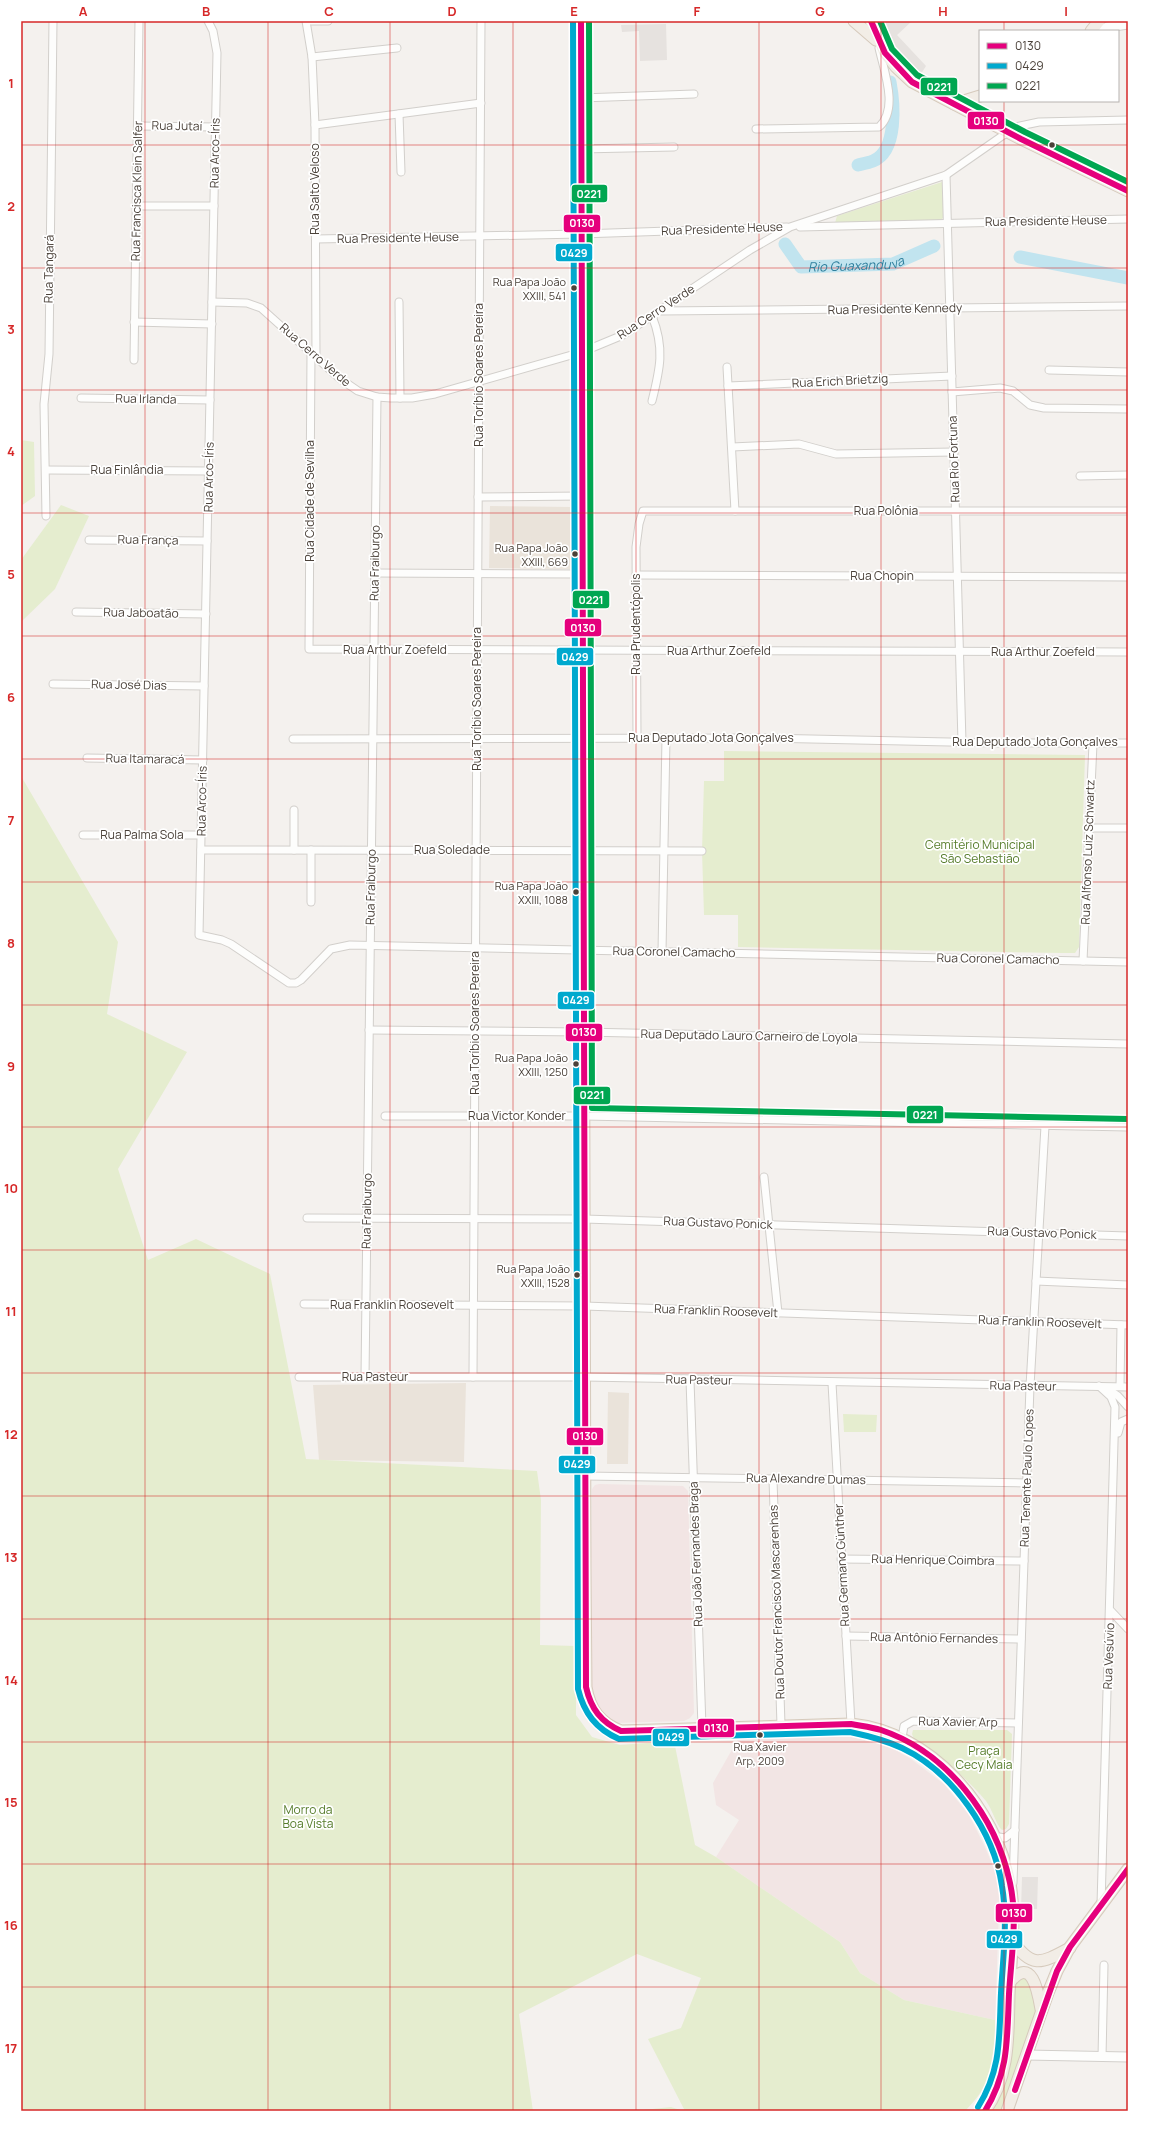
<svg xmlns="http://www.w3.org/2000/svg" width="1149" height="2132" font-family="Manrope,sans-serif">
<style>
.education{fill:#eae3da}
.medical{fill:#f2e5e4}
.green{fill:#e5edcf}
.parking{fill:#e6e2df}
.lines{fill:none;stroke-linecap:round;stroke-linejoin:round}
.river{stroke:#c1e4ef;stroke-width:13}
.minor-casing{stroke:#d2cfcb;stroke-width:9}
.tertiary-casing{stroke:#d2cfcb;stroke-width:11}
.primary-casing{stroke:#d6cabc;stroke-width:13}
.minor{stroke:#fdfdfc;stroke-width:7}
.tertiary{stroke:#fdfdfc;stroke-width:9}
.primary{stroke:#f2ede6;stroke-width:11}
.bus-1-casing{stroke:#fff;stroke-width:9}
.bus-2-casing{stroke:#fff;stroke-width:9}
.bus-3-casing{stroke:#fff;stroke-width:9}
.bus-1{stroke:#e5007d;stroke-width:6}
.bus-2{stroke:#00a9ce;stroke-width:6}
.bus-3{stroke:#00a651;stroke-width:6}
.grid{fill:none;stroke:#d62828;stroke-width:1;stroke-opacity:0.55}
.bus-dot{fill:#4a4139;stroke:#fff;stroke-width:1.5}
.labels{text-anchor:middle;stroke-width:3.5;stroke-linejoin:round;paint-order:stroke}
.bus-label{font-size:11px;fill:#4a4139;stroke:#fff;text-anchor:end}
.street-label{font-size:12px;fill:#4a4139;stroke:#fff}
.park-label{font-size:12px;fill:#577d2c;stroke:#fff}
.water-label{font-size:13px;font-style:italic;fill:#2e7f9d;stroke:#fff}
.line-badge{stroke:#fff;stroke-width:1.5}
.badge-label{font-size:11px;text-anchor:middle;font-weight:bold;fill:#fff}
.neatline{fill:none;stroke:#d62828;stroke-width:1.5}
.grid-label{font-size:13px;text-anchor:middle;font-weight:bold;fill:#d62828}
</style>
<rect width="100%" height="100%" fill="#f4f1ee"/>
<g class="education">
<path d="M490,506L572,507V569L489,568Z"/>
<path d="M466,1383L464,1462L319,1460L313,1385Z"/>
<path d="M608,1392L629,1393L628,1464H607Z"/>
</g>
<g class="medical">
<path d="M599,1484L683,1486L688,1491L694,1713L690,1718L684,1721L615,1723L605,1716L597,1708L592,1694L591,1549L592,1489L595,1485Z"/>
<path d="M824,1737H873L911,1759L944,1784L969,1815L984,1845L1000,1882L995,2020L904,2000L860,1973L840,1942L716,1857L739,1820L716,1805L713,1783L738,1739Z"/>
</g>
<g class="green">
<path d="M942,182L944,216L940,222L835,223L837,216Z"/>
<path d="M21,440L34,442L35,496L21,506Z"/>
<path d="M61,505L89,516L55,589L21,622V560Z"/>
<path d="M724,751L1085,755L1079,947L1075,953H1063L738,947V915H704L702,851L704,781H724Z"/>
<path d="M21,776L118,942L107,1014L187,1052L118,1169L148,1260L196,1239L270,1274L306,1459L537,1471L541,1500L540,1645L576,1646V1715L592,1737L620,1745L674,1741L695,1845L716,1857L840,1942L860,1973L904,2000L995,2020C995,2060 995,2081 965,2111H685L648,2039L681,2028L701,1978L637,1954L519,2014L533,2111H21Z"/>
<path d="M843,1414L877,1415L876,1432H844Z"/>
<path d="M913,1730H1007L1012,1734L1009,1824L1006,1829L1002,1830C997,1826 992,1809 986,1801C962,1773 944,1760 914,1739L912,1734Z"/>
<path d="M1021,1977L1028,1979L1038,2011L1003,2111H991C1017,2073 1013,2028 1014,1984Z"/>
<path d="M671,2107L683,2111H634Z"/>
</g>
<g class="parking">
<path d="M878,21H912L897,35L926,66L917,80L898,63L888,50Z"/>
<path d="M666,24L667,60L640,61L639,31L622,32L621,25Z"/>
<path d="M1022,1877H1038L1037,1909H1021Z"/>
</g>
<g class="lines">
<g class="river">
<path d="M858,165C862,164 868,163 873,161C898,151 894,103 890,82"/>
<path id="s1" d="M785,244L801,267L893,264L934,246"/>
<path d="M1020,257L1128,278"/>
</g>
<g class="minor-casing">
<g id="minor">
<path d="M208,21L213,31L217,53L199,935L222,940L231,944L289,983H296L301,980L331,949L350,945L1128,962"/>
<path d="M306,21L312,57L315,125L316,358"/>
<path d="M311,21H328"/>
<path d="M312,57L397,48"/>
<path d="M581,98L694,94"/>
<path d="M399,114L401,172"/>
<path d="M315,125L481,103"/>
<path d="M138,126L216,127"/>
<path d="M756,129L879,127C899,109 884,71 879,48"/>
<path d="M581,149L674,147"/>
<path d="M946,175L962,742"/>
<path d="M136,206H214"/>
<path d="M800,227L1128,219"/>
<path d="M316,239L581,234L787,227"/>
<path d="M212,302L247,303L261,308L339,378L358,391L377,397L391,398H412L435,394L582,352L623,335L750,250L790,227L946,175L1015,127L1039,122L1128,120"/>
<path d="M399,302L400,398"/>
<path d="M661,311L1128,306"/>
<path d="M652,316C665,348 660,369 652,401"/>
<path d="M134,322L212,324"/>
<path d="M311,354L309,649L1128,652"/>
<path d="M134,360L139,21"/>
<path d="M727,367L735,511"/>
<path d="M1049,370L1128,372"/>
<path d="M728,386L952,376"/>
<path d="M952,392L1000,388L1013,391L1030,405L1044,408L1128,409"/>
<path d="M81,398L210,400"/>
<path d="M732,447L799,444L836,454L954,452"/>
<path d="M46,470L209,471"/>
<path d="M1080,476L1128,475"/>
<path d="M478,497L582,496"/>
<path d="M46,516L44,404L49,354L53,21"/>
<path d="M89,540L207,541"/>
<path d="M375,573L582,574"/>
<path d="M636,575L1128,577"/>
<path d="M76,612L206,614"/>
<path d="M53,684L204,686"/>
<path d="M637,738L636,547L639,524L643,511H1128"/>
<path d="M293,739L765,738L995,743H1128"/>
<path d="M87,758L203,760"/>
<path d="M294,810V850"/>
<path d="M1089,828H1128"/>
<path d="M83,835H201"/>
<path d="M201,850L702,851"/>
<path d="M311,902V850"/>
<path d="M662,952L666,738"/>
<path d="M1083,961L1093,744"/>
<path d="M369,1030L584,1032L1128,1044"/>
<path d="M385,1116H584L1128,1127"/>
<path d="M764,1177L778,1313"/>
<path d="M307,1218L584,1219L1128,1236"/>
<path d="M1036,1281L1128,1285"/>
<path d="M304,1304L584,1306L1128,1325"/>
<path d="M299,1377H585L1128,1387"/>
<path d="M365,1377L377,397"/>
<path d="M473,1377L481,21"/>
<path d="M690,1380L702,1727"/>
<path d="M832,1383L851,1724"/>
<path d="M1099,1386L1111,1397L1115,1407L1101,1905"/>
<path d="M1120,1386L1121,1325"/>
<path d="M1106,1388L1118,1396L1128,1407"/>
<path d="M1118,1433L1121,1422L1128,1419"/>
<path d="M585,1476L1027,1483"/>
<path d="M773,1479L781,1725"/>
<path d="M841,1559L1024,1561"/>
<path d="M1111,1611L1128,1629"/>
<path d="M846,1636L1021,1639"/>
<path d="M902,1738L904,1726L913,1721L1018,1723"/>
<path d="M993,1836L1005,1838L1015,1830"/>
<path d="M1013,1883L1030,1386L1045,1126"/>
<path d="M1102,2057L1104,1965"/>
</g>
</g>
<g class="tertiary-casing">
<g id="tertiary">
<path d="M1098,31L1107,27L1128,24"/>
<path d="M1026,2055L1128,2057"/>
</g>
</g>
<g class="primary-casing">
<g id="primary">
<path d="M581,21L585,1569L586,1687C590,1710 600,1723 621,1731L851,1724C931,1732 995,1807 1010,1883C1016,1917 1011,1960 1009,1995C1008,2036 1010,2076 985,2111"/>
<path d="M854,21L876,40"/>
<path d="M871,21L885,53L896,67L912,82L1021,139L1128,191"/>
<path d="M1091,31L1099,21"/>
<path d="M954,104L980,96"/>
<path d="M1011,1939C1032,1969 1040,1964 1070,1948"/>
<path d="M1010,1982C1032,1955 1038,1992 1041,2009"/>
<path d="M1007,2111L1048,1993L1057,1971L1070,1947L1128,1869"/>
</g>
</g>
<use href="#minor" class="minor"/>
<use href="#tertiary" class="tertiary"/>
<use href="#primary" class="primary"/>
<g class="bus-1-casing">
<g id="bus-1">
<path d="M581,21L586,1687C591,1709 601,1722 621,1731L851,1724C861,1726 871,1727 881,1730C947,1752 996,1816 1010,1883C1018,1919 1011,1958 1009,1994C1007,2038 1009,2072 985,2111"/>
<path d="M871,21L885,53L912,82L1021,139L1128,191"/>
<path d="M1015,2090L1057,1971L1070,1947L1128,1869"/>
</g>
</g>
<g class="bus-2-casing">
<path id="bus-2" d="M573,21L578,1689C584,1713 596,1729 619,1739L850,1732C869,1736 885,1740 902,1748C953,1772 994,1832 1002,1886C1008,1921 1003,1957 1001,1993C999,2035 1002,2069 978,2107"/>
</g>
<g class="bus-3-casing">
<g id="bus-3">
<path d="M589,21L592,1108L1128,1119"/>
<path d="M880,21L892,49L917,75L1025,132L1128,182"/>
</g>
</g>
<use href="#bus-1" class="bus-1"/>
<use href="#bus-2" class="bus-2"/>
<use href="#bus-3" class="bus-3"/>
</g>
<path class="grid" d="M145,21V2111M268,21V2111M390,21V2111M513,21V2111M636,21V2111M759,21V2111M881,21V2111M1004,21V31M1004,101V2111M21,145H1128M21,268H1128M21,390H1128M21,513H1128M21,636H1128M21,759H1128M21,882H1128M21,1005H1128M21,1127H1128M21,1250H1128M21,1373H1128M21,1496H1128M21,1619H1128M21,1742H1128M21,1864H1128M21,1987H1128"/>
<g class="bus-dot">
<circle cx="1052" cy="145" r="3.5"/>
<circle cx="574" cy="288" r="3.5"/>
<circle cx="575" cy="554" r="3.5"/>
<circle cx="576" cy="892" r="3.5"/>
<circle cx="576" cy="1064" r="3.5"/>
<circle cx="577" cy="1275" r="3.5"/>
<circle cx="760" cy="1735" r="3.5"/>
<circle cx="998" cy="1866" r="3.5"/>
</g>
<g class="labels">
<g class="bus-label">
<text x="566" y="286">Rua Papa João<tspan x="566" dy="14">XXIII, 541</tspan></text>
<text x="568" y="552">Rua Papa João<tspan x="568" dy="14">XXIII, 669</tspan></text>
<text x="568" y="890">Rua Papa João<tspan x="568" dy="14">XXIII, 1088</tspan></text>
<text x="568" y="1062">Rua Papa João<tspan x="568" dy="14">XXIII, 1250</tspan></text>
<text x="570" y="1273">Rua Papa João<tspan x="570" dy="14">XXIII, 1528</tspan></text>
<text x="760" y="1751" text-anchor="middle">Rua Xavier<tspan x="760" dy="14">Arp, 2009</tspan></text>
</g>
<g class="street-label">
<text transform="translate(177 126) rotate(1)" y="4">Rua Jutaí</text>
<text transform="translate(215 153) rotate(-89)" y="4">Rua Arco-Íris</text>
<text transform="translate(315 189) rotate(-90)" y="4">Rua Salto Veloso</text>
<text transform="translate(137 191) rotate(-89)" y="4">Rua Francisca Klein Salfer</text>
<text transform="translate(1046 221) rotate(-1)" y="4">Rua Presidente Heuse</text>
<text transform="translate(722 229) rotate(-2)" y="4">Rua Presidente Heuse</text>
<text transform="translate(398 238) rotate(-1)" y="4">Rua Presidente Heuse</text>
<text transform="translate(49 269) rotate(-89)" y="4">Rua Tangará</text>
<text transform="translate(895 309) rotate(-1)" y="4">Rua Presidente Kennedy</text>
<text transform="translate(656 312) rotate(-33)" y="4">Rua Cerro Verde</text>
<text transform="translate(315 355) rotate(41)" y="4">Rua Cerro Verde</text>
<text transform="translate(479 375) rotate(-90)" y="4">Rua Toríbio Soares Pereira</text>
<text transform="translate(840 381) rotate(-3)" y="4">Rua Erich Brietzig</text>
<text transform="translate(146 399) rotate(1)" y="4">Rua Irlanda</text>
<text transform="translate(954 459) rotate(-92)" y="4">Rua Rio Fortuna</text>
<text x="127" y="474">Rua Finlândia</text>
<text transform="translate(209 477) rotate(-89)" y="4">Rua Arco-Íris</text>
<text transform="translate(310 501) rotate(-90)" y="4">Rua Cidade de Sevilha</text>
<text x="886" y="515">Rua Polônia</text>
<text transform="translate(148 540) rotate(1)" y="4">Rua França</text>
<text transform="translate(375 563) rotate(-89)" y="4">Rua Fraiburgo</text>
<text x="882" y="580">Rua Chopin</text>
<text transform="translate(141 613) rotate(1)" y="4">Rua Jaboatão</text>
<text transform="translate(636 624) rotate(-90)" y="4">Rua Prudentópolis</text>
<text x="395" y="654">Rua Arthur Zoefeld</text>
<text x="719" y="655">Rua Arthur Zoefeld</text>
<text x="1043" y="656">Rua Arthur Zoefeld</text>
<text transform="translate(129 685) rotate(1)" y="4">Rua José Dias</text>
<text transform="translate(477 699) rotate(-90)" y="4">Rua Toríbio Soares Pereira</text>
<text x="711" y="742">Rua Deputado Jota Gonçalves</text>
<text x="1035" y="746">Rua Deputado Jota Gonçalves</text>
<text transform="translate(145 759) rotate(1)" y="4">Rua Itamaracá</text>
<text transform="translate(202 801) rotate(-89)" y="4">Rua Arco-Íris</text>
<text x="142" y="839">Rua Palma Sola</text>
<text x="452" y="854">Rua Soledade</text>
<text transform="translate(1088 852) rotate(-88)" y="4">Rua Alfonso Luiz Schwartz</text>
<text transform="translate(371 887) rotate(-89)" y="4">Rua Fraiburgo</text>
<text transform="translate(674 952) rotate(1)" y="4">Rua Coronel Camacho</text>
<text transform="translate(998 959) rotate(1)" y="4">Rua Coronel Camacho</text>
<text transform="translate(475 1023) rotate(-90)" y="4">Rua Toríbio Soares Pereira</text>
<text transform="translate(749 1036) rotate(1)" y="4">Rua Deputado Lauro Carneiro de Loyola</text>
<text x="517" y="1120">Rua Victor Konder</text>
<text transform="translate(367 1211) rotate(-89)" y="4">Rua Fraiburgo</text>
<text transform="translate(718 1223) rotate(2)" y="4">Rua Gustavo Ponick</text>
<text transform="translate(1042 1233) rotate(2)" y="4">Rua Gustavo Ponick</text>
<text x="392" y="1309">Rua Franklin Roosevelt</text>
<text transform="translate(716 1311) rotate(2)" y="4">Rua Franklin Roosevelt</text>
<text transform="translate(1040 1322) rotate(2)" y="4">Rua Franklin Roosevelt</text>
<text x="375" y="1381">Rua Pasteur</text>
<text transform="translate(699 1380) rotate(1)" y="4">Rua Pasteur</text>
<text transform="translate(1023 1386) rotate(1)" y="4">Rua Pasteur</text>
<text transform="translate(1027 1478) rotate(-88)" y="4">Rua Tenente Paulo Lopes</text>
<text transform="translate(806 1479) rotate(1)" y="4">Rua Alexandre Dumas</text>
<text transform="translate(696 1554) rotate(-92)" y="4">Rua João Fernandes Braga</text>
<text transform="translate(933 1560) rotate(1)" y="4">Rua Henrique Coimbra</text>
<text transform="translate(842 1565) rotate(-93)" y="4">Rua Germano Günther</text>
<text transform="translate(777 1602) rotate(-92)" y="4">Rua Doutor Francisco Mascarenhas</text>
<text transform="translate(934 1638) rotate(1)" y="4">Rua Antônio Fernandes</text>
<text transform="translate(1109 1656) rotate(-88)" y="4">Rua Vesúvio</text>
<text transform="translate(958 1722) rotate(1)" y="4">Rua Xavier Arp</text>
</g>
<g class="park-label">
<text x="980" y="849">Cemitério Municipal<tspan x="980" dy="14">São Sebastião</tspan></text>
<text x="984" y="1755">Praça<tspan x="984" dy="14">Cecy Maia</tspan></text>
<text x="308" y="1814">Morro da<tspan x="308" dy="14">Boa Vista</tspan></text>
</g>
<g class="water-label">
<text dy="5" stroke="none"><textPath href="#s1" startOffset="83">Rio Guaxanduva</textPath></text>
</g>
</g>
<g class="line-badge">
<rect x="920" y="77" width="38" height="19" rx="4" fill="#00a651"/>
<rect x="967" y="111" width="38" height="19" rx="4" fill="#e5007d"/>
<rect x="571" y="184" width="37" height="19" rx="4" fill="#00a651"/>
<rect x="563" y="214" width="38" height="19" rx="4" fill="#e5007d"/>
<rect x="555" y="243" width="38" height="19" rx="4" fill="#00a9ce"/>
<rect x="572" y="590" width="38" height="19" rx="4" fill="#00a651"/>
<rect x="564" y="618" width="38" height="19" rx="4" fill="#e5007d"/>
<rect x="556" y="647" width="38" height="19" rx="4" fill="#00a9ce"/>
<rect x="557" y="991" width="38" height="19" rx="4" fill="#00a9ce"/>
<rect x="565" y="1023" width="38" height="19" rx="4" fill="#e5007d"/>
<rect x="573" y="1086" width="38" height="19" rx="4" fill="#00a651"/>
<rect x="906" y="1105" width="38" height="19" rx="4" fill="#00a651"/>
<rect x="566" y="1427" width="38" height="19" rx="4" fill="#e5007d"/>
<rect x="558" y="1455" width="38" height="19" rx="4" fill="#00a9ce"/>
<rect x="697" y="1718" width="38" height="20" rx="4" fill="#e5007d"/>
<rect x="652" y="1728" width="38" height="19" rx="4" fill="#00a9ce"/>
<rect x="995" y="1903" width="38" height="20" rx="4" fill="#e5007d"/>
<rect x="986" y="1930" width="37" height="19" rx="4" fill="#00a9ce"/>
</g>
<g class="badge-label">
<text x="939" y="91">0221</text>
<text x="986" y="125">0130</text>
<text x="589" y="198">0221</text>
<text x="582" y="227">0130</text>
<text x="574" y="257">0429</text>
<text x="591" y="604">0221</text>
<text x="583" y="632">0130</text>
<text x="575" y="661">0429</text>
<text x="576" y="1004">0429</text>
<text x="584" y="1036">0130</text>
<text x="592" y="1099">0221</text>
<text x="925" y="1119">0221</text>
<text x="585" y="1440">0130</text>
<text x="577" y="1468">0429</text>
<text x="716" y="1732">0130</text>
<text x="671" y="1741">0429</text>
<text x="1014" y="1917">0130</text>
<text x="1004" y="1943">0429</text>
</g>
<rect width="1149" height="2132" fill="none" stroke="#ffffff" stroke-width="44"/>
<rect x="979" y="30" width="140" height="72" fill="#ffffff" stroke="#b7b3b0"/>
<rect x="987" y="43" width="20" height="6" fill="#e5007d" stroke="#b7b3b0"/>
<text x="1015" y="50" font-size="12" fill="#4a4139">0130</text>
<rect x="987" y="63" width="20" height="6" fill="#00a9ce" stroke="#b7b3b0"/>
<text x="1015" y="70" font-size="12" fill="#4a4139">0429</text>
<rect x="987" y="83" width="20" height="6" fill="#00a651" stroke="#b7b3b0"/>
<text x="1015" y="90" font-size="12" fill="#4a4139">0221</text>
<rect x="22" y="22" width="1105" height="2088" class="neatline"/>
<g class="grid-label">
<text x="83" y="16">A</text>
<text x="206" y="16">B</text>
<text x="329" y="16">C</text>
<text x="452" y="16">D</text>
<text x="574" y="16">E</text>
<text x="697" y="16">F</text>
<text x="820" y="16">G</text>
<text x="943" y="16">H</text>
<text x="1066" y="16">I</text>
<text x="11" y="88">1</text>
<text x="11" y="211">2</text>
<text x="11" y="334">3</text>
<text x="11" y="456">4</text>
<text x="11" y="579">5</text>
<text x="11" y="702">6</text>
<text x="11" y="825">7</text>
<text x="11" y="948">8</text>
<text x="11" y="1071">9</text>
<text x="11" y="1193">10</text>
<text x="11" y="1316">11</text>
<text x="11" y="1439">12</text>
<text x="11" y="1562">13</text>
<text x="11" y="1685">14</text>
<text x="11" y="1807">15</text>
<text x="11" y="1930">16</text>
<text x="11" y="2053">17</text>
</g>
</svg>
